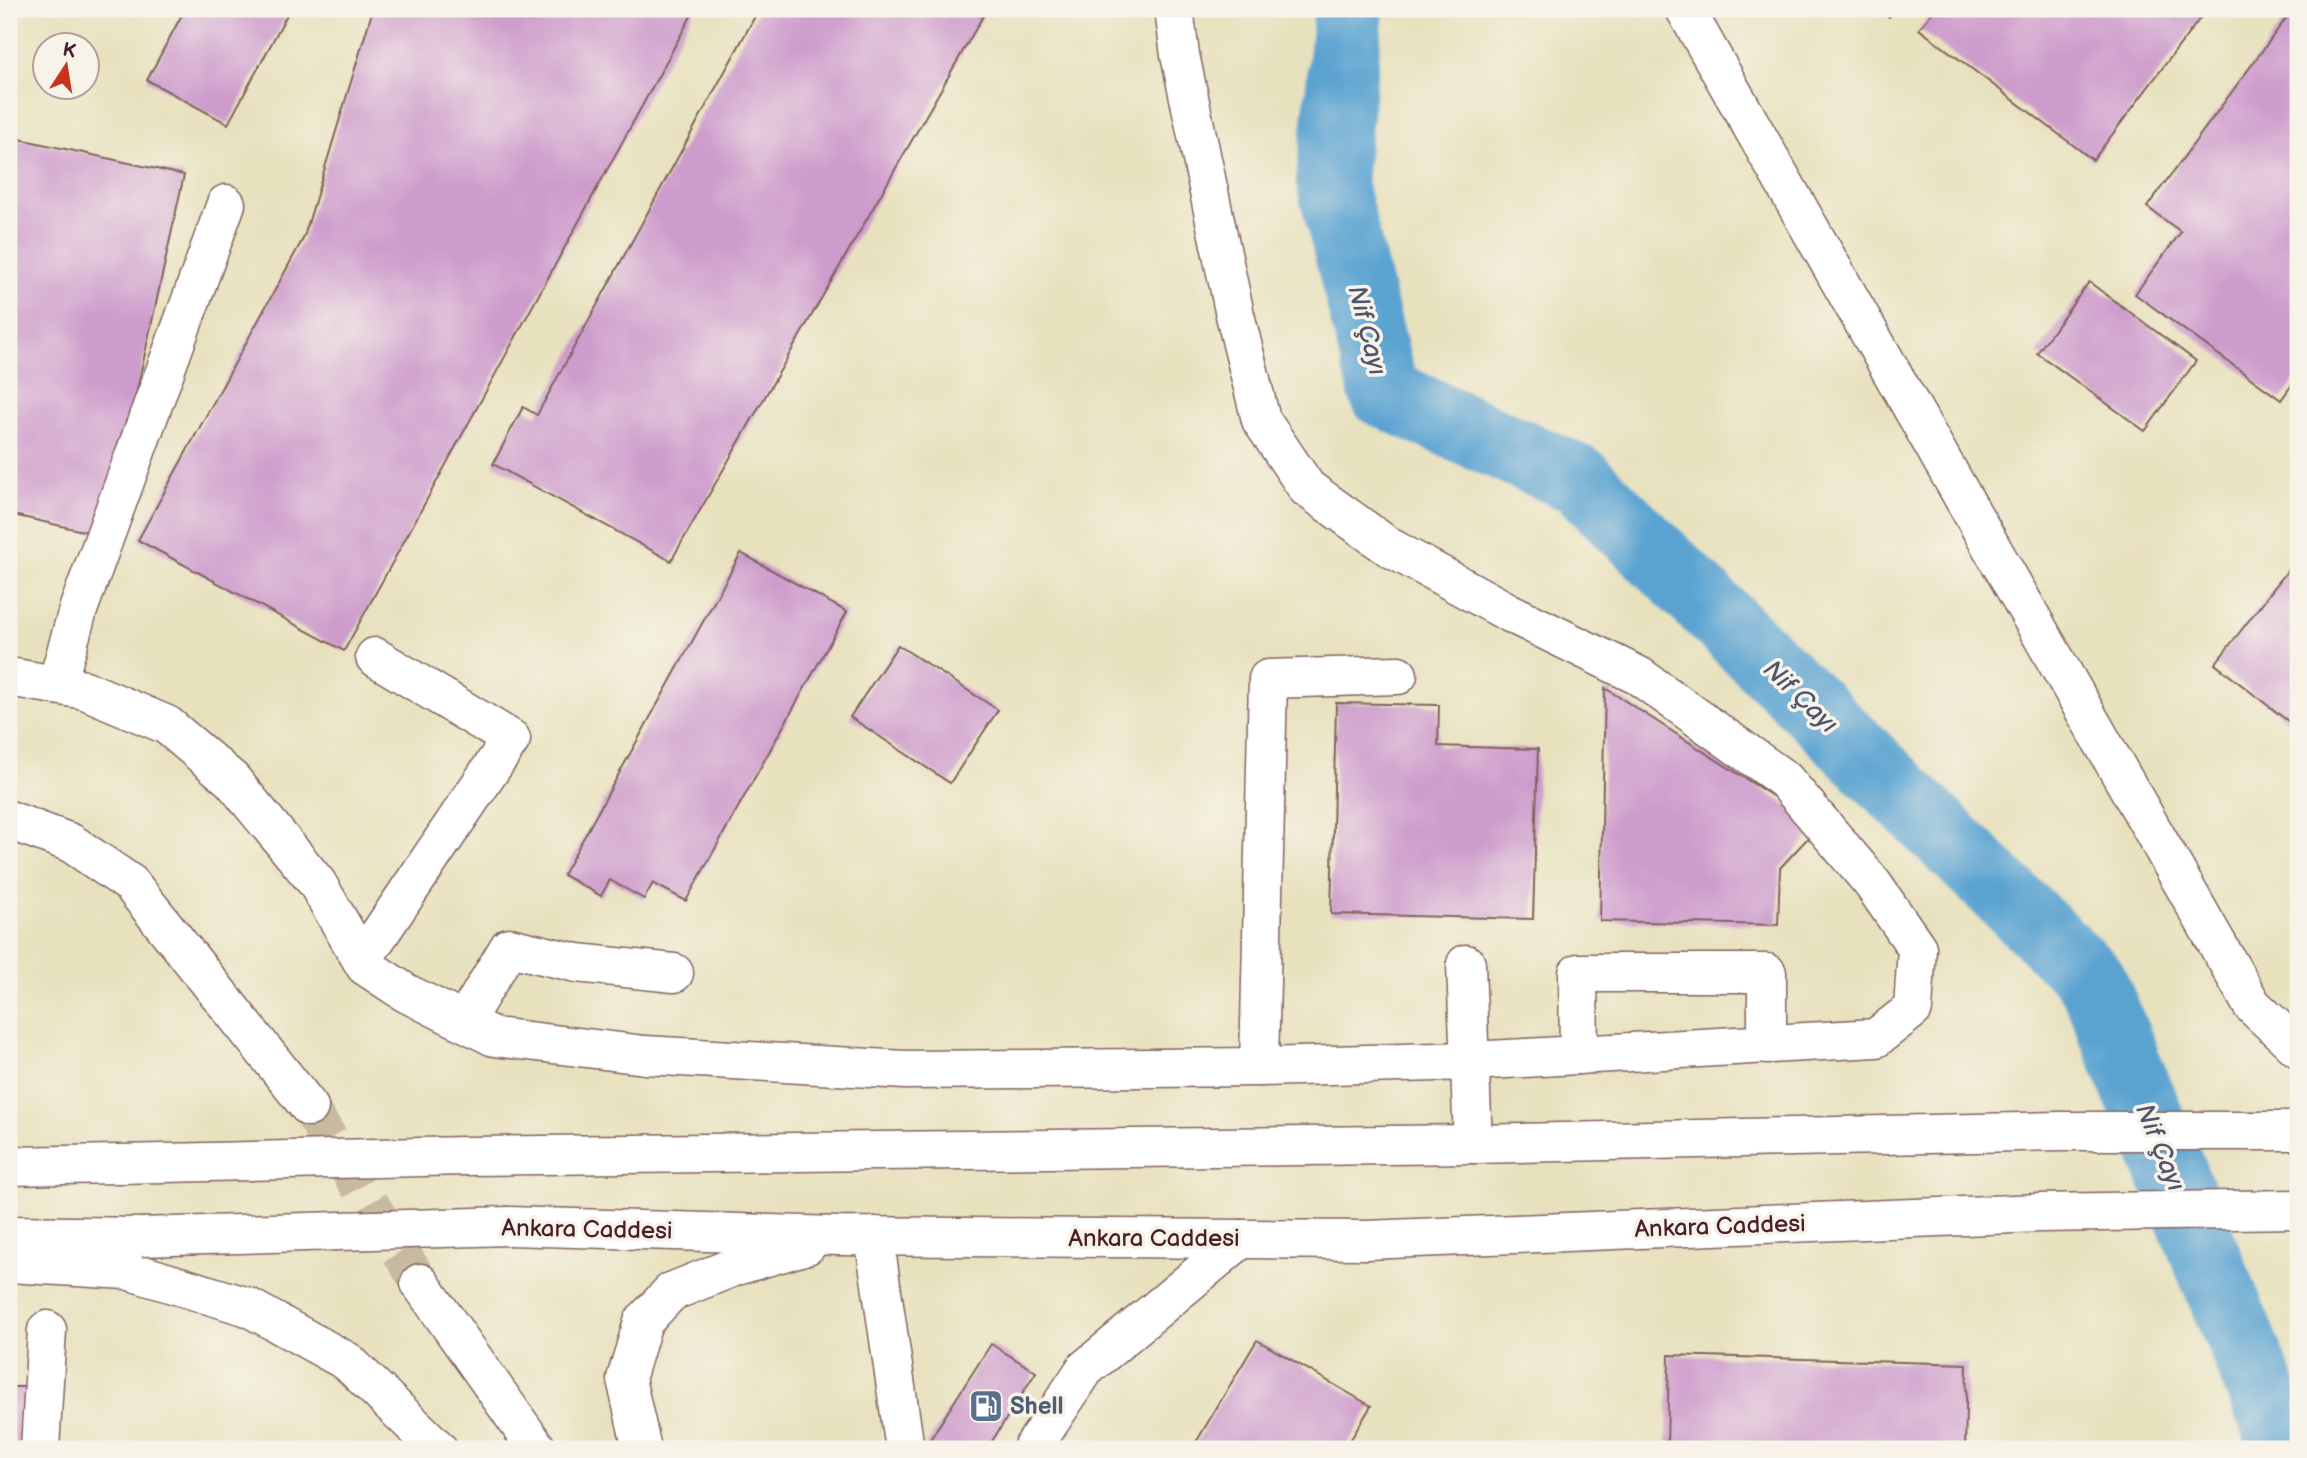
<svg xmlns="http://www.w3.org/2000/svg" width="2307" height="1458" font-family="'Balsamiq Sans',sans-serif">
<style>
.lines{fill:none;stroke-linecap:round;stroke-linejoin:round}
.river{stroke:#5aa3d1;stroke-width:70}
.building{fill:#cd9bcc}
.highway-tunnel{stroke:#c8baa1;stroke-width:38;stroke-dasharray:38 19;stroke-linecap:butt}
.minor-casing{stroke:#81635e;stroke-width:41}
.highway-casing{stroke:#81635e;stroke-width:41}
.minor{stroke:#fff;stroke-width:38}
.highway{stroke:#fff;stroke-width:38}
.highway-bridge-casing{stroke:#81635e;stroke-width:41;stroke-linecap:butt}
.highway-bridge{stroke:#fff;stroke-width:38}
.labels{text-anchor:middle;stroke-width:7;stroke-linejoin:round;paint-order:stroke}
.street-label{font-size:24px;fill:#4a1f2b;stroke:#f7f3e8}
.service-label{font-size:24px;font-weight:bold;fill:#4e5e75;stroke:#f7f3e8;text-anchor:start}
.water-label{font-size:26px;font-style:italic;fill:#50546d;stroke:#f7f3e8}
</style>
<rect width="100%" height="100%" fill="#f7f3e8"/>
<filter id="ink" filterUnits="userSpaceOnUse"><feTurbulence type="fractalNoise" baseFrequency=".0143" numOctaves="2"/><feDisplacementMap in="SourceGraphic" scale="14" xChannelSelector="R" yChannelSelector="G"/><feConvolveMatrix kernelMatrix="1 2 1 2 8 2 1 2 1" color-interpolation-filters="sRGB"/></filter>
<filter id="wash" filterUnits="userSpaceOnUse"><feTurbulence type="fractalNoise" baseFrequency=".00686" numOctaves="4" result="noise"/><feDisplacementMap in="SourceGraphic" scale="28" xChannelSelector="R" yChannelSelector="G"/><feGaussianBlur stdDeviation="1.57" result="paint"/><feColorMatrix in="noise" values="0 0 0 0 0 0 0 0 0 0 0 0 0 0 0 0 0 1.4 0 .05"/><feComposite in="paint" operator="in"/></filter>
<g filter="url(#wash)">
<rect width="100%" height="100%" fill="#e8e1be"/>
<g class="lines">
<path class="river" d="M1349,9L1331,181L1384,393L1579,480L2092,980L2286,1449"/>
</g>
<g id="blocks">
<g class="building">
<path d="M185,9H290L228,124L147,80Z"/>
<path d="M373,9H695L344,651L138,540L304,237Z"/>
<path d="M759,9H987L671,561L493,464L523,407L537,415Z"/>
<path d="M1877,9H1895L1889,17Z"/>
<path d="M1935,9H2207L2093,160L1919,29Z"/>
<path d="M2293,9H2298V376L2281,400L2135,294L2181,232L2147,207Z"/>
<path d="M15,138L184,175L105,536L9,514V164Z"/>
<path d="M2089,282L2196,361L2145,431L2037,353Z"/>
<path d="M741,553L847,612L686,901L653,883L644,899L610,880L601,896L563,875Z"/>
<path d="M2298,557V729L2215,664Z"/>
<path d="M898,645L998,710L950,783L850,717Z"/>
<path d="M1605,688L1819,826L1780,868L1778,925L1600,921Z"/>
<path d="M1336,703L1439,705L1438,746L1538,749L1533,919L1331,914Z"/>
<path d="M1257,1340L1371,1406L1345,1449H1192Z"/>
<path d="M991,1344L1036,1372L987,1449H924Z"/>
<path d="M1669,1355L1967,1364L1965,1449H1667Z"/>
<path d="M9,1387H32L30,1449H9Z"/>
</g>
</g>
</g>
<g filter="url(#ink)">
<use href="#blocks" fill-opacity="0" stroke="#81635e" stroke-width="2"/>
<g class="lines">
<path class="highway-tunnel" d="M309,1107L420,1283"/>
<g class="minor-casing">
<g id="minor">
<path d="M1685,9L2252,1005L2298,1048"/>
<path d="M9,677L85,690L167,725L232,780L317,883L365,966L406,993L494,1037L645,1055L905,1070L1259,1067L1471,1061L1876,1038L1913,1009L1917,948L1872,883L1785,780L1639,676L1508,612L1389,547L1307,488L1261,420L1235,315L1180,55L1174,9"/>
<path d="M57,684L78,610L226,204"/>
<path d="M362,960L511,739L375,657"/>
<path d="M1466,964L1473,1144"/>
<path d="M464,1022L509,947L577,963L674,973"/>
<path d="M1579,1055L1578,973H1767V1045"/>
<path d="M1259,1067L1268,679L1398,675"/>
<path d="M874,1236L905,1449"/>
<path d="M40,1449L47,1330"/>
<path d="M1032,1449L1085,1369L1241,1239"/>
</g>
</g>
<g class="highway-casing">
<g id="highway">
<path d="M9,820L71,843L131,884L309,1107"/>
<path d="M466,1156L1473,1144L2060,1131H2298"/>
<path d="M9,1166L118,1164"/>
<path d="M509,1226L839,1236L1366,1240L2039,1213L2298,1209"/>
<path d="M9,1235L141,1237"/>
<path d="M9,1263L127,1270L248,1307L348,1362L438,1449"/>
<path d="M420,1283L537,1449"/>
<path d="M642,1449L626,1379L643,1322L671,1292L736,1266L807,1245"/>
</g>
</g>
<use href="#minor" class="minor"/>
<use href="#highway" class="highway"/>
<g class="highway-bridge-casing">
<g id="highway-bridge">
<path d="M118,1164L466,1156"/>
<path d="M141,1237L509,1226"/>
</g>
</g>
<use href="#highway-bridge" class="highway-bridge"/>
</g>
</g>
<defs>
<g id="fuel-square" transform="scale(1.75)"><rect x="-9" y="-9" width="18" height="18" rx="4" fill="#5c6f8a" stroke="#f7f3e8"/><path d="M-5.5-6h7V0h2V4h1.3V-2.5L3-4.5l.8-.8L6-3V5H2.5V1h-1V6h-7ZM-4.2-4.7v3.2H.2V-4.7Z" fill="#fff"/></g>
</defs>
<g fill-rule="evenodd">
<use href="#fuel-square" x="986" y="1406"/>
</g>
<g class="labels">
<g class="street-label">
<text transform="translate(1720 1226) rotate(-2)" y="8">Ankara Caddesi</text>
<text transform="translate(587 1229) rotate(1)" y="8">Ankara Caddesi</text>
<text x="1154" y="1246">Ankara Caddesi</text>
</g>
<g class="service-label">
<text x="1010" y="1414">Shell</text>
</g>
<g class="water-label">
<text transform="translate(1368 330) rotate(76)" y="9">Nif Çayı</text>
<text transform="translate(1801 696) rotate(44)" y="9">Nif Çayı</text>
<text transform="translate(2161 1147) rotate(68)" y="9">Nif Çayı</text>
</g>
</g>
<rect width="2307" height="1458" fill="none" stroke="#f7f3e8" stroke-width="35"/>
<g transform="translate(66 66) rotate(12)"><circle r="33" fill="#f7f3e8" stroke="#b29e9c" stroke-width="2"/>
<path d="M0-5L12 26L0 18L-12 26Z" fill="#c8321e"/>
<text y="-10" font-size="19" font-weight="bold" text-anchor="middle" fill="#4a1f2b">K</text>
</g>
</svg>
